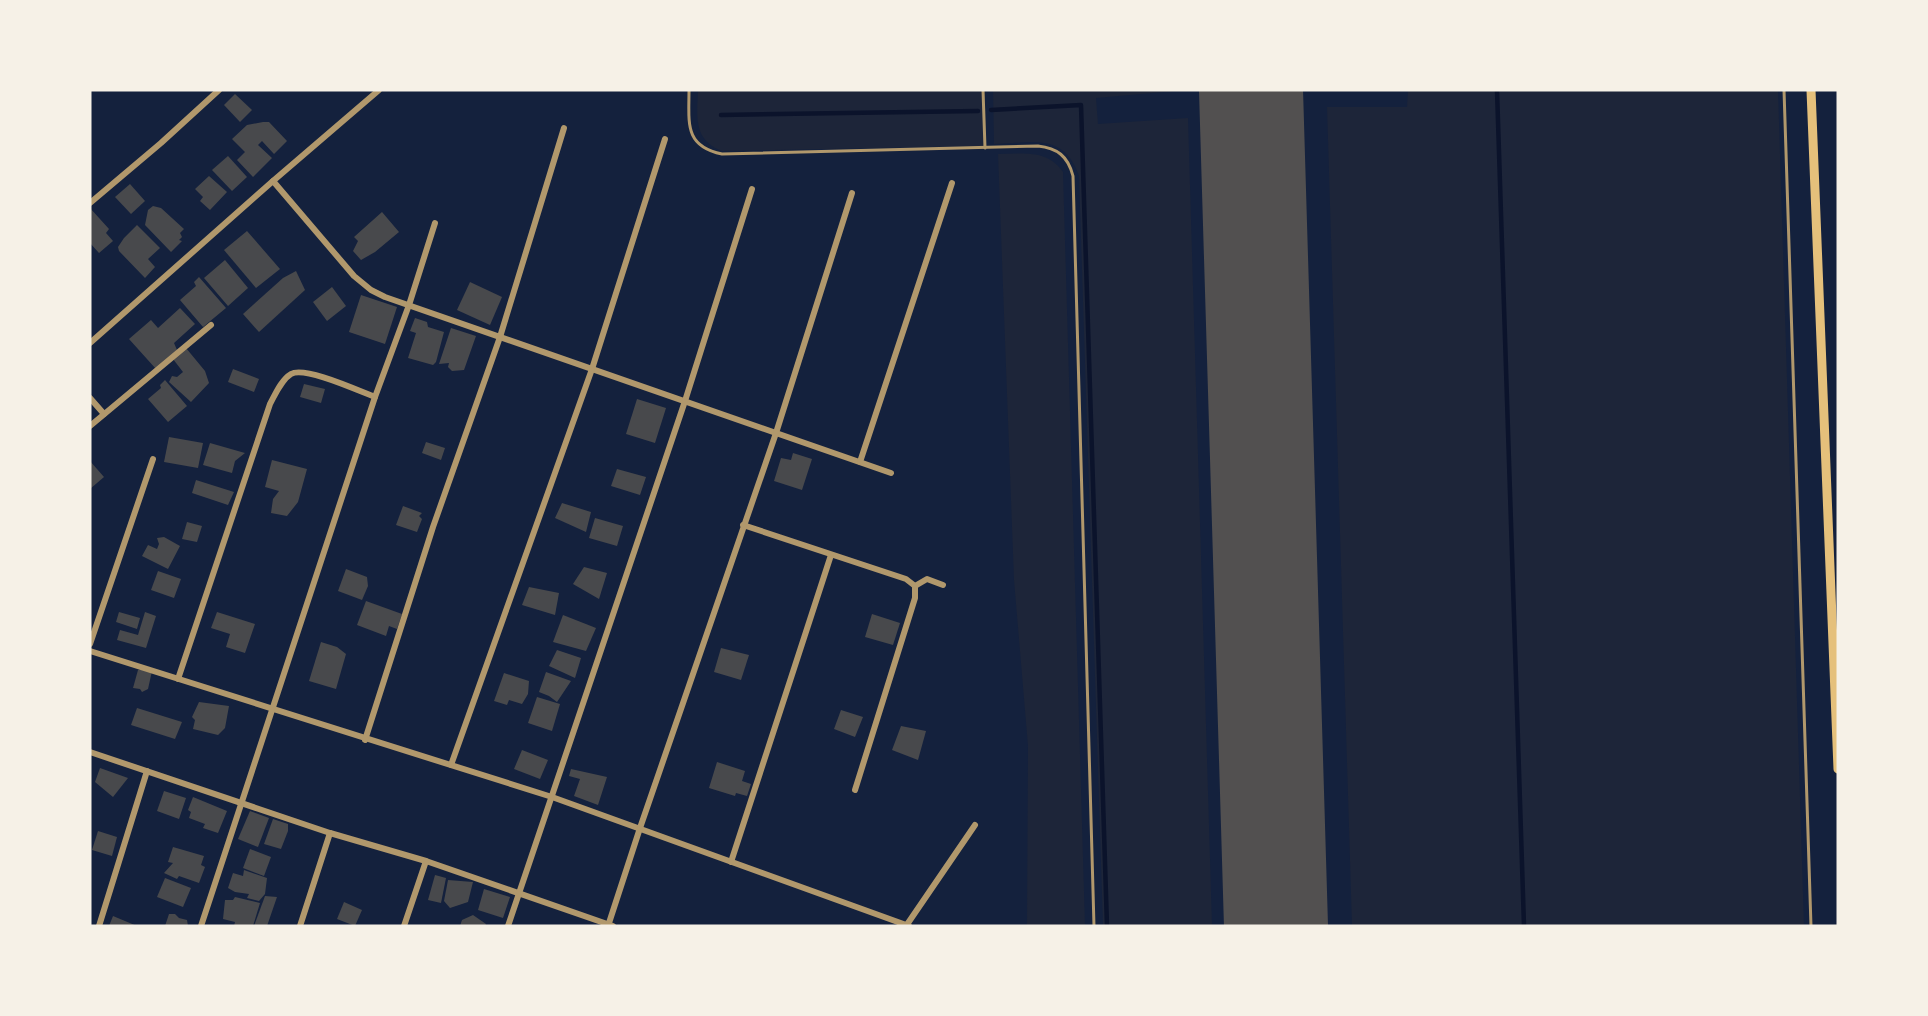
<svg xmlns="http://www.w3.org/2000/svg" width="1928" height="1016" font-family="Georgia,serif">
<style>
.green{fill:#1d2539}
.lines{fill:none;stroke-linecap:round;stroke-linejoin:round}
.stream{stroke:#0b132b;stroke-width:4.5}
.runway{stroke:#525050;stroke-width:104}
.building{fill:#48494c}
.service{stroke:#b1986c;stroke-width:3}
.minor{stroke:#b1986c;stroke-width:6}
.secondary{stroke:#e5c07b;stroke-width:9}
</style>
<rect width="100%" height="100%" fill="#14213d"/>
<g class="green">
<path d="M698,90H985L986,146L722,151C693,140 697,117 698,90Z"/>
<path d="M993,90H1186L1096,98L1098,124L1188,118L1212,926H1103L1079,176C1064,132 1032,143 994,144Z"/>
<path d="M1408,90H1778L1804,926H1352L1327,107H1407Z"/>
<path d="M998,154C1023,154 1047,149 1063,172L1085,926H1027L1028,746L1014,580Z"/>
</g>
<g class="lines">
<g class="stream">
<path d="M1497,90L1524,926"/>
<path d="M991,110L1081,105L1107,926"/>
<path d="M721,115L978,111"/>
</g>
<path class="runway" d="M1251,90L1276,926"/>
</g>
<g class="building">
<path d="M235,94L252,110L240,122L224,105Z"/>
<path d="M263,122H269L287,141L274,154L262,141L258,145L272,158L253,177L237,160L245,152L232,139L247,125Z"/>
<path d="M228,156L247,177L232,191L212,170Z"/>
<path d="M209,176L227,192L210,210L200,201L203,197L195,189Z"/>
<path d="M130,184L145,201L131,214L115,197Z"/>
<path d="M153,206L161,208L184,229L180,233L182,237L179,240L182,241L171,252L145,225L148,210Z"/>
<path d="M90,208L109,229L106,233L113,241L99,253L90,243Z"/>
<path d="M382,212L399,232L375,252L361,260L353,251L358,241L354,237Z"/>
<path d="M137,225L160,248L148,259L155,267L145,278L119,251L118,247L124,238Z"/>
<path d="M247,231L280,269L256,288L224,250Z"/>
<path d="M225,260L248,288L228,306L204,278Z"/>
<path d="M296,271L305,290L259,332L243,314L283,278Z"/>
<path d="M199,277L226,308L203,327L180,300L196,286L194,282Z"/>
<path d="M470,282L502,297L490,325L457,310Z"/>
<path d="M332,287L346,306L327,321L313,302Z"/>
<path d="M361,295L397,307L385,344L349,332Z"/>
<path d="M180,308L195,324L174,343L177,350L156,369L129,339L151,320L158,328Z"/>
<path d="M415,318L427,322L428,327L444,332L436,362L433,365L408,358L416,333L410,331Z"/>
<path d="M451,328L476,336L464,370L452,371L448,367L449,363L439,364Z"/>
<path d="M186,348L205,371L209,383L191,402L169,382L172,376L177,377L183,372L173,359Z"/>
<path d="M233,369L259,379L254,392L228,382Z"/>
<path d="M165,380L187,406L168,422L148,399L161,388L160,385Z"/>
<path d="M304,384L325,389L321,403L300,397Z"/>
<path d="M637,399L666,408L655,443L626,434Z"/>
<path d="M169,437L203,443L198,468L164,462Z"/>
<path d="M426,442L445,448L441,460L422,453Z"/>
<path d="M210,443L245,453L235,461L232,473L203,465Z"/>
<path d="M793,453L812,459L802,490L774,481L781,458L791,460Z"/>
<path d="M272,460L307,469L298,502L287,516L271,513L273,499L279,491L265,487Z"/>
<path d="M90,461L104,477L90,489Z"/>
<path d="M617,469L646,477L640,495L611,486Z"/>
<path d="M196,480L234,492L228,505L192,493Z"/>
<path d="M562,503L591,512L586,532L555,518Z"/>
<path d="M403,506L422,513L419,516L422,519L417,532L396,525Z"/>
<path d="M595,518L623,526L617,546L589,538Z"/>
<path d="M187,522L202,526L197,542L182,539Z"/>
<path d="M164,537L180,546L168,569L142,556L148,545L157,549L159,544L157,538Z"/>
<path d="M584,567L607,573L599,599L573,584Z"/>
<path d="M346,569L367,577L368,586L362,600L338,591Z"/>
<path d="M158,571L181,579L174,598L151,590Z"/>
<path d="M529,587L559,593L555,615L522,605Z"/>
<path d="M366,601L402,614L397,629L389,626L386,636L357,625Z"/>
<path d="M119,612L140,618L137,629L116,622Z"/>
<path d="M145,612L156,616L146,648L117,640L120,630L138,635Z"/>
<path d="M217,612L255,624L245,653L226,647L230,634L211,628Z"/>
<path d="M872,614L900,623L893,645L865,637Z"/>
<path d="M563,615L596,628L586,651L553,642Z"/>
<path d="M321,642L337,647L346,654L336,689L309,681Z"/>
<path d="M721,648L749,655L741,680L714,672Z"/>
<path d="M557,650L581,658L575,678L549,666Z"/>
<path d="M145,669L152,671L148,689L142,692L140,689L133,688L138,670Z"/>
<path d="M546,672L571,681L557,702L549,696L539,692Z"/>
<path d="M504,673L529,681L528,694L522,704L509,700L507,705L494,701Z"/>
<path d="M537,697L560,704L552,731L528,723Z"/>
<path d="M199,702L229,706L225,728L218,735L193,729L195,720L192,717Z"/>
<path d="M137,708L182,722L175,739L131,725Z"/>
<path d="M841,710L863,717L855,737L834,729Z"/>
<path d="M901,726L926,731L918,760L892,750Z"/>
<path d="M522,750L548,760L540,779L514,769Z"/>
<path d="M717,762L745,771L742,781L751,784L747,796L736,793L735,796L709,788Z"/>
<path d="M100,768L128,778L113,797L95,782Z"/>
<path d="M571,769L607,777L598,805L574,796L580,779L569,776Z"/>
<path d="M164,791L186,798L179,819L157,811Z"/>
<path d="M193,797L227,811L218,833L203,828L205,824L189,818L191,812L188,810Z"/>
<path d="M250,811L269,818L258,847L238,839Z"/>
<path d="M273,819L288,824V831L281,849L264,844Z"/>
<path d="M98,831L117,837L112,856L92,850Z"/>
<path d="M173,847L204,856L201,865L205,867L199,883L179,876L177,879L164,873L173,863L168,862Z"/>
<path d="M250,849L271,857L264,876L243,868Z"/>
<path d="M244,870L267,878L265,894L259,901L247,898L249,894L235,892L228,888L233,873L243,876Z"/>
<path d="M435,875L446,878L441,903L428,900Z"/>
<path d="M165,878L191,888L183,907L157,897Z"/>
<path d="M448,880L473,882L468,902L450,908L444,901Z"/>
<path d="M484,889L510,897L503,918L478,910Z"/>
<path d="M265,896L277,897L267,926H254Z"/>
<path d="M235,897L260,903L253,926H234L235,922L223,919L225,900H233Z"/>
<path d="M344,902L362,910L355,926L337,919Z"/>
<path d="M169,914H175L179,918L187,920L188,926H165Z"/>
<path d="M473,915L486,924L485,926H460L462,920Z"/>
<path d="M113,916L137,926H109Z"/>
</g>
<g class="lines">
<g class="service">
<path d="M689,90C689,123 684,146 722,154L1038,146C1057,148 1068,156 1073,176L1094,926"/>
<path d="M983,90L985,148"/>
<path d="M1784,90L1811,926"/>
</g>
<g class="minor">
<path d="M273,181L354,276L371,290L385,297L891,473"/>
<path d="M90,203L161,143L219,90"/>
<path d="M90,343L273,181L379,90"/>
<path d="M90,398L104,414"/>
<path d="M90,426L211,325"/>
<path d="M860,462L952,183"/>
<path d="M743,525L906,579L915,586V598L855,790"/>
<path d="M915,586L927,579L943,585"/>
<path d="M90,644L153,459"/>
<path d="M90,651L552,797L909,926"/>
<path d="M178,679L270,404C275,395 281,380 291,374C305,366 359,391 375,397"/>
<path d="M365,740L433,527L500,337L564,128"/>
<path d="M90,752L330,833L426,861L613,926"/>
<path d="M451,765L592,369L665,139"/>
<path d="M731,862L831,555"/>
<path d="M99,926L147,771"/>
<path d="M201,926L375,397L409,305L435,223"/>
<path d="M300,926L330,833"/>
<path d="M404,926L426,861"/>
<path d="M508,926L685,401L752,189"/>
<path d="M608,926L640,828L776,433L852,193"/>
<path d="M906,926L975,825"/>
</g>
<path class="secondary" d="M1811,90L1838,769"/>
</g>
<rect width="1928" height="1016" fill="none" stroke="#f6f1e7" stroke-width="183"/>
</svg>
